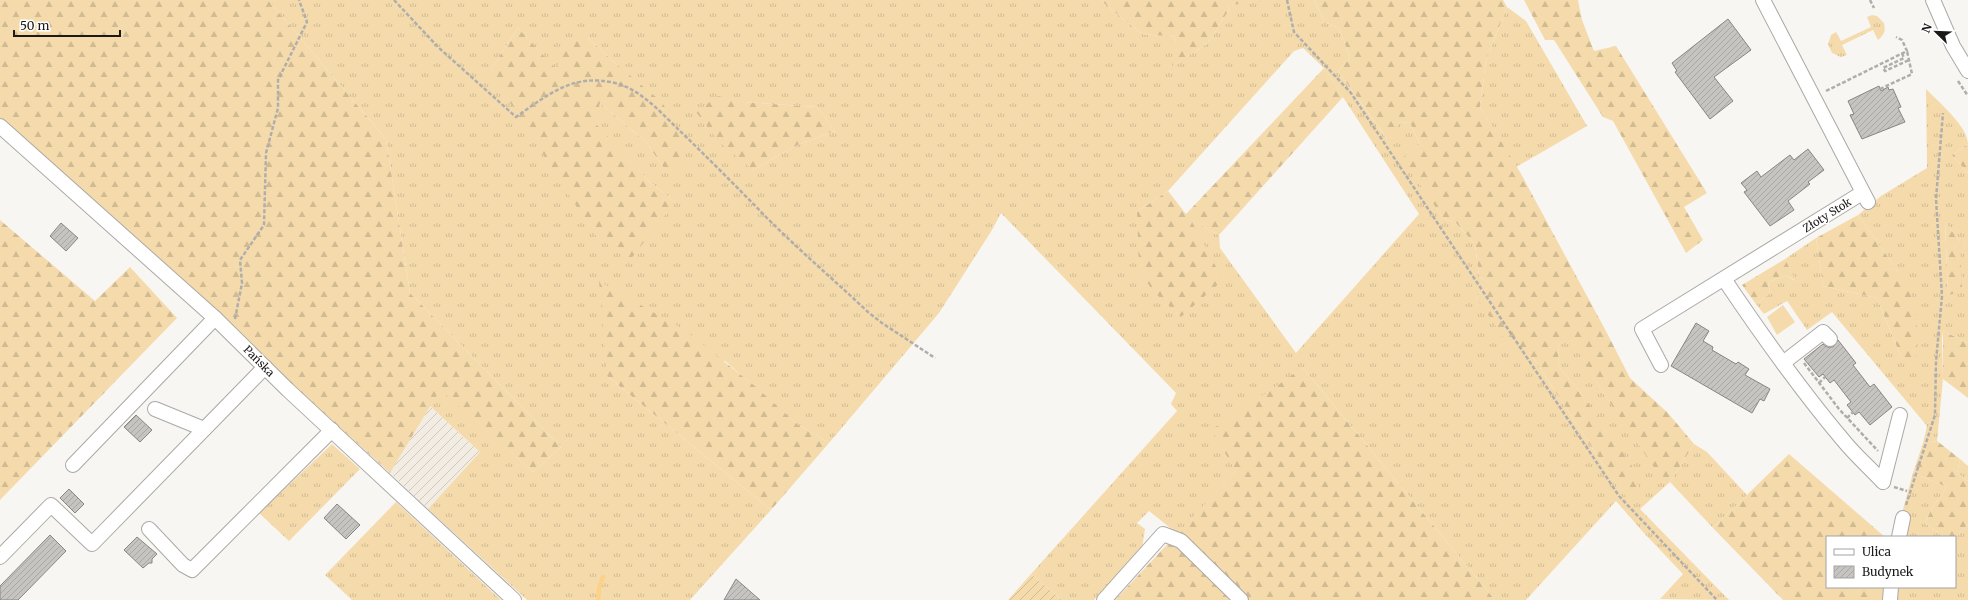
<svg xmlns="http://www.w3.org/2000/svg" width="1968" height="600" font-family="Merriweather,serif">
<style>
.industrial{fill:url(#industrial-furrows)}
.grass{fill:url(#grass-tufts);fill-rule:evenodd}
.forest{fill:url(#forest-firs)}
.park{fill:#f5dbac}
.garden{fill:url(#garden-furrows)}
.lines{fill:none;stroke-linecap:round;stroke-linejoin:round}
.stream{stroke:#fcd288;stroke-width:4.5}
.building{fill:url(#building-hatch);stroke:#888684}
.minor-casing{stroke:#aba9a6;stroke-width:16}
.path{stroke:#b0aeab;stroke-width:2.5;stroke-dasharray:4 2;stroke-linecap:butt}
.minor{stroke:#fff;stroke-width:14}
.labels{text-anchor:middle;stroke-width:3;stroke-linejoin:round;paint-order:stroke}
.street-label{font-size:11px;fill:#1b1a19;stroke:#fff}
</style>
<defs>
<pattern id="industrial-furrows" width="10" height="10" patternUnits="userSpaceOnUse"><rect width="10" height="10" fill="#f2ece2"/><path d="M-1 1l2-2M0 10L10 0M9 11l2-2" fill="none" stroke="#cfcac1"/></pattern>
<pattern id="grass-tufts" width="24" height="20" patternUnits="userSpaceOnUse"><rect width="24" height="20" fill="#f5dbac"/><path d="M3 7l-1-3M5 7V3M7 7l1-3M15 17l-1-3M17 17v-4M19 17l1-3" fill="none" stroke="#d1bb93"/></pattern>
<pattern id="forest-firs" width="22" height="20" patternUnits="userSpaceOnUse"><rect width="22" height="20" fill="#f5dbac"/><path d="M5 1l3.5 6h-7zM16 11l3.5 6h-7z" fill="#d1bb93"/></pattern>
<pattern id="garden-furrows" width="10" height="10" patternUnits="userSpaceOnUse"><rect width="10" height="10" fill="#f5dbac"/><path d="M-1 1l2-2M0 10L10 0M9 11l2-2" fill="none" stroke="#d1bb93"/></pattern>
<pattern id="building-hatch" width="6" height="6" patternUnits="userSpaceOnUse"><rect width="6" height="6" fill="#c6c4c1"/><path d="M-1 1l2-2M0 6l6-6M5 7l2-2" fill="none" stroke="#aaa8a5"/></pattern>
</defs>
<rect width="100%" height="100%" fill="#f8f6f3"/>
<path class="industrial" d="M430,406L480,452L428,509L390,473Z"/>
<g class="grass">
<path d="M268,0H1100L1142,34L1176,37L1173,65L1208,43L1232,5L1264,0H1314L1325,22L1339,28L1350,58L1338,71L1387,139L1400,122L1410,123L1420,144L1403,158L1443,218L1456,223L1475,244L1479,276L1491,285L1476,297L1533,357L1602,463L1627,497L1581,393L1559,367L1558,346L1568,333L1604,394L1670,482L1694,444L1707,452L1747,495L1713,528L1670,482L1640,509L1729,600L1660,599L1683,574L1643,532L1616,501L1526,600H1495L1303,368L1236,471L1178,534L1149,511L1137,523L1145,529L1142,548L1094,600H1062L1031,574L1177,411L1171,404L1176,393L1001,213L992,230L939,313L829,443L797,424L725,361L607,376L771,510L690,600H527L428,509L480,452L430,406L440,389L533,472L561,447L410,293L386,139ZM518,28L558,72L588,38L616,64L664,168L645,141L600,103L594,123L650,182L675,202L490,71ZM1303,48L1324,68L1419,214L1296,353L1220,248L1219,235L1190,219L1137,212L1168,191L1294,51ZM744,102L817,107L835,131L795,146L753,170Z"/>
<path d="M1507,7L1526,21L1587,126L1516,167L1480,107L1486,60Z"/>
<path d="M1872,15L1877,16L1884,23C1886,31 1884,35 1878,40L1873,30L1842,45L1847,55L1841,57L1832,53L1828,44L1831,35L1836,32L1841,41L1871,27L1867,17Z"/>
<path d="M1926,89C1939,102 1968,127 1968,144L1952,155L1968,173V343L1943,331L1942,339L1943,379L1937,441L1923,443L1927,426L1832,312L1807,330L1787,301L1764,314L1756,304L1770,293L1768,282L1786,275L1795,281L1785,259L1816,238L1823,286L1877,298L1902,359L1899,273L1858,215L1881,196L1927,168ZM1945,222L1960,241L1948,295Z"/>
<path d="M332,444L360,469L289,541L259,513Z"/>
<path d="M1960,459L1968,466V481L1957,473Z"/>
<path d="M1913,473L1947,487L1932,508L1925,523L1944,537H1903L1902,513Z"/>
<path d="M396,502L501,600H352L325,575Z"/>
<path d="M1968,524V600H1894V587H1955V538Z"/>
</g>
<g class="forest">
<path d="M0,0H268L386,139L410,293L561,447L533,472L440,390L390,473L0,118Z"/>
<path d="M1100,0H1264V1L1232,5L1208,43L1172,66L1176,37L1142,34Z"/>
<path d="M1314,0H1503L1507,7L1486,60L1480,107L1520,172L1607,333L1630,378L1668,413L1694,444L1670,482L1658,473L1604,394L1568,334L1558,346L1559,367L1581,393L1631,464L1639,489L1627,498L1602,463L1533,357L1518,359L1476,297L1491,285L1479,276L1475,244L1456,223L1443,218L1402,158L1420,144L1410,123L1400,122L1388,140L1338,71L1350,58L1339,28L1325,22Z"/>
<path d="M1524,0H1578L1582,20L1594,51L1616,46L1707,193L1684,207L1703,240L1686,253L1613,121L1603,117L1554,40H1545Z"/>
<path d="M518,28L558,71V47L588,38L616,64L662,102L683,140L681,170L664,168L645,141L600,103L595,123L650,182L675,202L630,260L594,234L490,71Z"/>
<path d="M1324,68L1343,97L1219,235L1191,220L1223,280L1181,317L1155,293L1139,272L1137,212L1168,191L1186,214Z"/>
<path d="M718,96L744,102L817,107L835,131L795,146L753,170L720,143L696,112Z"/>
<path d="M1968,144V173L1952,155Z"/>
<path d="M1858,215L1899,273L1915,302L1918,341L1915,361L1902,359L1877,298L1823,286L1816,238Z"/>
<path d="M0,220L95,301L130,267L177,318L0,500Z"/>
<path d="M1945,222L1960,241L1962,292L1948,295Z"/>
<path d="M1785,259L1796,281L1786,275L1768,282L1770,293L1756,304L1742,285Z"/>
<path d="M599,281L686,331L756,387L797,424L829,443L771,510L607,376Z"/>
<path d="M1943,331L1968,343V398L1943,379Z"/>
<path d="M1303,368L1495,600H1115L1236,471L1211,430Z"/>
<path d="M1937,441L1960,459L1957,473L1968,481V524L1955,538L1944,537L1925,523L1932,508L1947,487L1913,473L1923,443Z"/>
<path d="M1789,454L1885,537H1827V587H1884L1882,600H1783L1713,528Z"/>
</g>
<path class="park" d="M1783,305L1795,322L1777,335L1767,317Z"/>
<path class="garden" d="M1031,574L1062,600H1008Z"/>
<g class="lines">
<path class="stream" d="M598,600L599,588L603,577"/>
</g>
<g class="building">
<path d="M1728,19L1751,50L1714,77L1733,101L1710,119L1675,72L1677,71L1672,63Z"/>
<path d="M1879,86L1881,91L1888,87L1889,90L1893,89L1901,107L1898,108L1905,122L1862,139L1850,115L1854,114L1848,101Z"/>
<path d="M1808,149L1824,170L1808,182L1810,184L1788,201L1794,210L1770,226L1744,192L1747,190L1741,183L1757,171L1761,177L1790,155L1794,160Z"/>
<path d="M61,223L78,238L66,251L50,236Z"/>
<path d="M1696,323L1709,331L1703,341L1713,347L1712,350L1736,364L1738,362L1749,369L1745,375L1770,389L1764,401L1760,399L1752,413L1671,366Z"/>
<path d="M1838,340L1856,363L1853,365L1870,387L1874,384L1892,407L1870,425L1859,412L1855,415L1847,405L1851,402L1834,380L1830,383L1823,374L1819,377L1804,359L1823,344L1827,347H1833Z"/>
<path d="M136,415L152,430L140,442L124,427Z"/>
<path d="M69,489L84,504L75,513L60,498Z"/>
<path d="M337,504L360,525L346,539L324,518Z"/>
<path d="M50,535L66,551L18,600H0V586Z"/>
<path d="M137,537L157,554L152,559V563H149L143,568L124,550Z"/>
<path d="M736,579L760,600H724Z"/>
</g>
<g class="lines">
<g class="minor-casing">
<g id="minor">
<path d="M1763,0L1868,202"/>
<path d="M1933,0L1953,46L1968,71"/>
<path d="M0,126L215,318L288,390L514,600"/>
<path d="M1724,279C1761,334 1800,389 1843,440C1855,455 1870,468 1883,482"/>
<path d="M1783,363L1823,332L1830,339"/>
<path d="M1661,365L1642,329L1862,193"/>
<path d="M155,409L204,429"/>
<path d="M73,465L215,318"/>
<path d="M1883,482L1900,415"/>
<path d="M149,529L183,565L192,570L332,430"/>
<path d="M1899,537L1903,518"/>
<path d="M0,557L51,505L92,544L265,367"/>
<path d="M1104,600L1163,534L1181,541L1241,600"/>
<path d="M1890,600L1891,587"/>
</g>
</g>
<g class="path">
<path d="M394,0L438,47L516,117C549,94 573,73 615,83C641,89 662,114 680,131C709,159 738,188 766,217C799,250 834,280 868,312L882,323L935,358"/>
<path d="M1287,0L1294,32L1351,93L1619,496L1717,600"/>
<path d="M1870,0L1874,8"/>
<path d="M1902,53L1904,58L1883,68L1885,71L1909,60"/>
<path d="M1958,81L1968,96"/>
<path d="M1880,89L1912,74L1907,51"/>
<path d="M1826,91L1907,51L1902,40L1896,37"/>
<path d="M235,319L242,283L240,260L264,225L266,153L278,108V80L307,22L299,0"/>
<path d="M1804,363L1839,409L1878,451"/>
<path d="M1819,383L1825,377"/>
<path d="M1847,418L1853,412"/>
<path d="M1894,487L1907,491"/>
<path d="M1906,505L1935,415L1936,361L1942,296L1936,199L1943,113"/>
</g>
<use href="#minor" class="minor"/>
</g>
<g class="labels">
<g class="street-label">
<text transform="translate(1827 215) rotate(-32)" y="4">Złoty Stok</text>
<text transform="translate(259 361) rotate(45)" y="4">Pańska</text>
</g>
</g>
<rect x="1826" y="536" width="130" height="52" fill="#ffffff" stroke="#a4a3a3"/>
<rect x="1834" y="549" width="20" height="6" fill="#ffffff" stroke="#a4a3a3"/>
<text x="1862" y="556" font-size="12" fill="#1b1a19">Ulica</text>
<rect x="1834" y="566" width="20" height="12" fill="url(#building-hatch)" stroke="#a4a3a3"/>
<text x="1862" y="576" font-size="12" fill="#1b1a19">Budynek</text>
<g transform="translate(1936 32) rotate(293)" stroke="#ffffff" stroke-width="3" paint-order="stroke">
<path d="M0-3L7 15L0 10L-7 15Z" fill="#1b1a19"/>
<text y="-6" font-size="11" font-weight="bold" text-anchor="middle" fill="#1b1a19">N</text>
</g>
<path d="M14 30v6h106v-6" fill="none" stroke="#1b1a19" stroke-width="2"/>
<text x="20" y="30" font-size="12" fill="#1b1a19" stroke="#ffffff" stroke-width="3" paint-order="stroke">50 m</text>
</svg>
